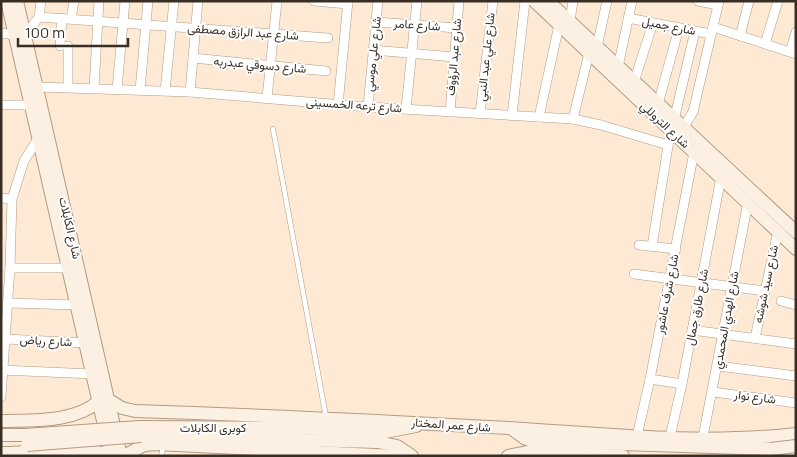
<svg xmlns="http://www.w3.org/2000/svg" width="797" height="457" font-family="Manrope,Vazirmatn,sans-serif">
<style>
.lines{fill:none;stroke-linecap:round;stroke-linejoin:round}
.lane-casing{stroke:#b29b82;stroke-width:5.5}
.street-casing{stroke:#b29b82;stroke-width:10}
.secondary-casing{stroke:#b29b82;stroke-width:14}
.lane{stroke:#fff;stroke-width:4.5}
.street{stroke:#fff;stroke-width:9}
.secondary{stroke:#fcf0e2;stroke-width:12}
.secondary-bridge-casing{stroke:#b29b82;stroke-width:14;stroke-linecap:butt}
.secondary-bridge{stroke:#fcf0e2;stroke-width:12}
.labels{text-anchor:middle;stroke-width:4;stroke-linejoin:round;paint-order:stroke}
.street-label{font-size:12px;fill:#382e24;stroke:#fff}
</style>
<rect width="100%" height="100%" fill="#feead4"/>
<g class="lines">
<g class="lane-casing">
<g id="lane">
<path d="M273,129L326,417"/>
<path d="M161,456L164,445"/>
</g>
</g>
<g class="street-casing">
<g id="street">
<path d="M314,1L348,4"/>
<path d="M698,1L718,5"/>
<path d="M39,17L328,38"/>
<path d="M628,18L711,34"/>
<path d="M71,19L74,1"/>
<path d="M570,21L573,1"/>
<path d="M376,22L457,28"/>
<path d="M713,27L796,54"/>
<path d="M1,33L15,35"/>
<path d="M25,35L39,17L41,1"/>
<path d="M740,36L749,1"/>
<path d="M765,44L778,1"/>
<path d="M60,46L62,18"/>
<path d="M597,47L607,1"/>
<path d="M373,50L454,57"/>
<path d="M790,52L796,32"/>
<path d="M193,58L326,71"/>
<path d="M618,67L632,1"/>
<path d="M634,82L653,23"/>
<path d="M37,87L190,92L368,107L573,119L601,125L668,145"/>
<path d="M68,87V46"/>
<path d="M94,88L99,1"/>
<path d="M117,89L125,1"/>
<path d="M140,90L148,1"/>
<path d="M165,91L174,1"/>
<path d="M190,92L198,1"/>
<path d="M267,98L277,1"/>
<path d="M658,104L679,28"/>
<path d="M1,105H31"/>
<path d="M338,105L348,1"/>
<path d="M368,107L378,1"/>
<path d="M406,109L417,1"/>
<path d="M450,112L459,1"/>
<path d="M480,114L493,1"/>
<path d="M512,116L525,1"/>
<path d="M539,117L559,25"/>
<path d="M573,119L589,53"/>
<path d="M674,120L695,31"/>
<path d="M683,128L693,112L719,1"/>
<path d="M1,198L12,199"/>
<path d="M639,245L676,249"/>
<path d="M652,246L669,140"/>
<path d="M10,268H69"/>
<path d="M634,274L765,291"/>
<path d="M781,301L796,305"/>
<path d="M8,303L77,305"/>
<path d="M692,330L796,344"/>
<path d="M755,338L778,231"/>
<path d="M6,339L86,343"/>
<path d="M718,366L796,376"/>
<path d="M1,370L93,374"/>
<path d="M650,379L682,384"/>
<path d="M713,392L796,403"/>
<path d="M1,397L10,268L12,199L24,161L39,137"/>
<path d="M637,436L650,379L694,152"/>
<path d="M670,437L682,384L721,177"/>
<path d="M703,437L748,202"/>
</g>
</g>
<g class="secondary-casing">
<g id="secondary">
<path d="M7,1L111,456"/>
<path d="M17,1L121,456"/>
<path d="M534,1L796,249"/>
<path d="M548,1L796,232"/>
<path d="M109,400L122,408L135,411C260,415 384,421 509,428C604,434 701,445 796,434"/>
<path d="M1,421C33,420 74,423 99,401"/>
<path d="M139,427L300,428L385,432L416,426"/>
<path d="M512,429L524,438L533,441L771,449"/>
<path d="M1,435H25"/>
<path d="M141,436L378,442L397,446L412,456"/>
<path d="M1,453C33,454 82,442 109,456"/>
<path d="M124,456L144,445L157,444L395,456"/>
<path d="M508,456L532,451L623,456"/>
</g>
</g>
<use href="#lane" class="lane"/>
<use href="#street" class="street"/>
<use href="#secondary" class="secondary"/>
<g class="secondary-bridge-casing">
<g id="secondary-bridge">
<path d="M25,435L139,427"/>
<path d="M27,445L141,436"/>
<path d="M771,449L796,446"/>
</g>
</g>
<use href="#secondary-bridge" class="secondary-bridge"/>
</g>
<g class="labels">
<g class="street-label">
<text transform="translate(417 25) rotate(4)" y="4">شارع عامر</text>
<text transform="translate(669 26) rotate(11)" y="4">شارع جميل</text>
<text transform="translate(243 32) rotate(4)" y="4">شارع عبد الرازق مصطفى</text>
<text transform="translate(373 54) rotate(-84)" y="4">شارع علي موسي</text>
<text transform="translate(454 57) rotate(-85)" y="4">شارع عبد الرؤوف</text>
<text transform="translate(486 57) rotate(-84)" y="4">شارع علي عبد النبي</text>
<text transform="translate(260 65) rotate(5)" y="4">شارع دسوقي عبدربه</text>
<text transform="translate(354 105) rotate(4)" y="4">شارع ترعه الخمسينى</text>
<text transform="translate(665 125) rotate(43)" y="4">شارع التروللي</text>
<text transform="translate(70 228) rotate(77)" y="4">شارع الكابلات</text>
<text transform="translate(766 284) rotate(-78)" y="4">شارع سيد شوشه</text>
<text transform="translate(667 294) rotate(-79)" y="4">شارع شرف عاشور</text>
<text transform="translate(697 307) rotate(-79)" y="4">شارع طارق جمال</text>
<text transform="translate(726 320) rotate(-80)" y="4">شارع الهدي المحمدي</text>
<text transform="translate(46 341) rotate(3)" y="4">شارع رياض</text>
<text transform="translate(755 397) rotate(7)" y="4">شارع نوار</text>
<text transform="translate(451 425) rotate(4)" y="4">شارع عمر المختار</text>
<text x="213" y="432">كوبرى الكابلات</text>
</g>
</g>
<rect width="797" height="457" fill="none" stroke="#382e24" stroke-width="5"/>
<path d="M18 38v8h110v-8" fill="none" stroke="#382e24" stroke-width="2.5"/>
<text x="25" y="38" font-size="15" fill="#382e24" stroke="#ffffff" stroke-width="4" paint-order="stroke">100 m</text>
</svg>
